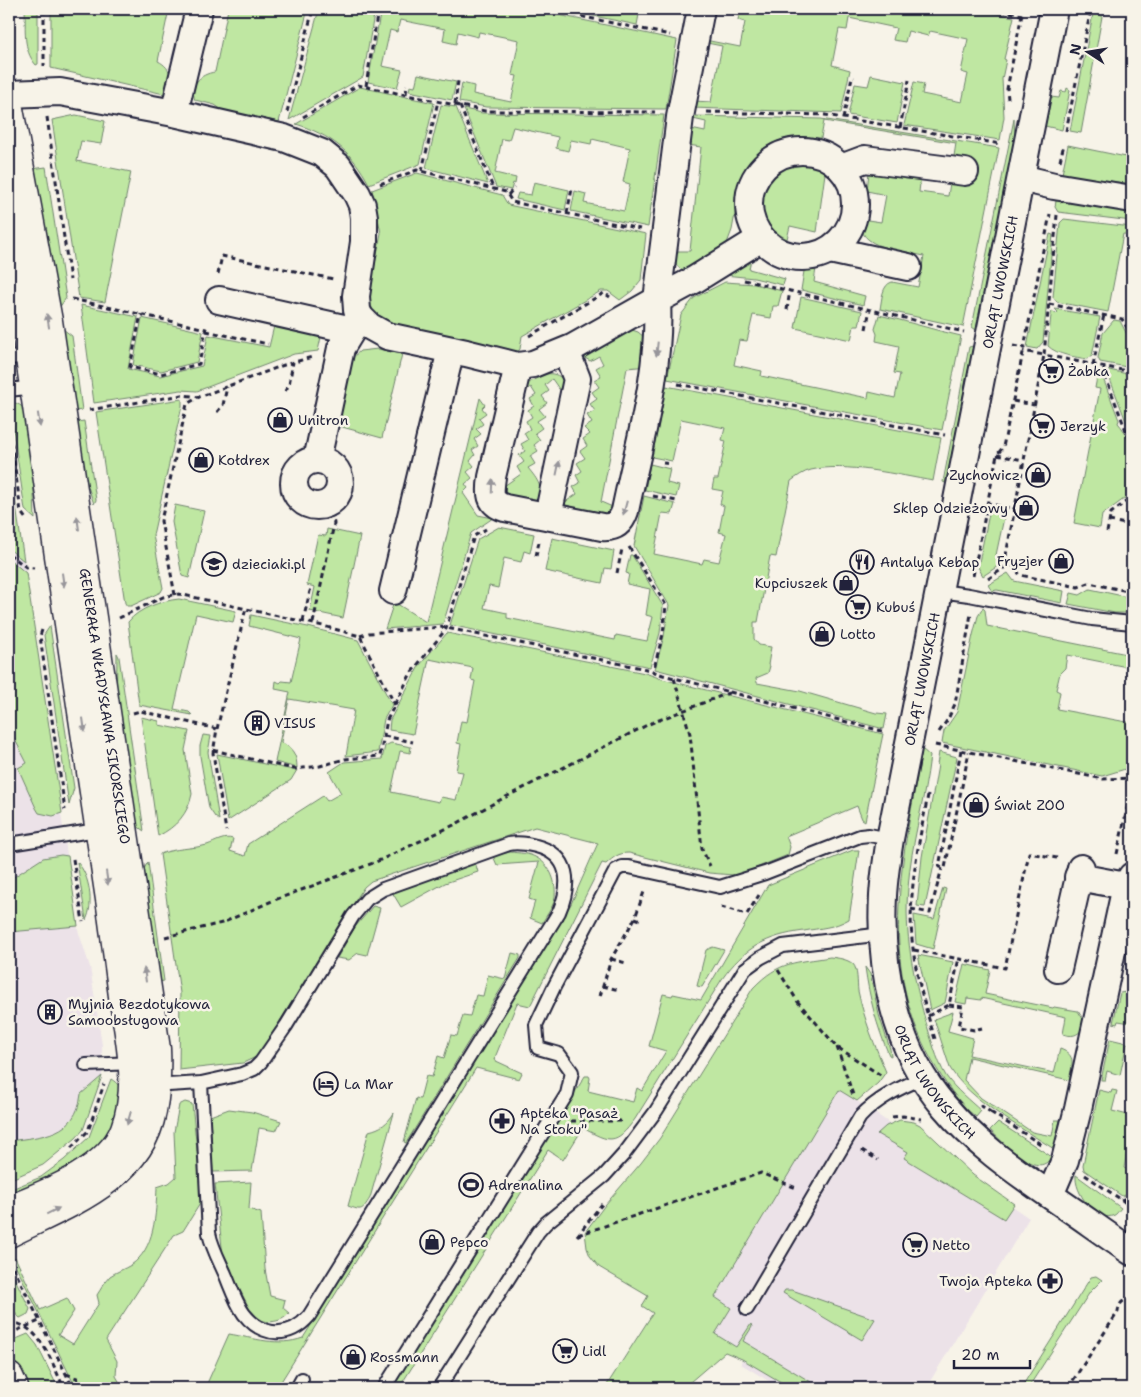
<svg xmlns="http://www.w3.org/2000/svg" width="1141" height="1397" font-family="'Shantell Sans',sans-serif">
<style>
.built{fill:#ece2e8}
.green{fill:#bfe7a2;stroke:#70846e}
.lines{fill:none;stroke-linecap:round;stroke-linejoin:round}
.service-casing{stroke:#22223b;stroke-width:16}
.minor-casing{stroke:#22223b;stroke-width:30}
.tertiary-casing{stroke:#22223b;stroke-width:31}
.secondary-casing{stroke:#22223b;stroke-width:31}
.path{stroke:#22223b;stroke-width:3;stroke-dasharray:5 4;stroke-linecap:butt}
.service{stroke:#f7f3e8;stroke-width:12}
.minor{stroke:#f7f3e8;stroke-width:26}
.tertiary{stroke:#f7f3e8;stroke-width:28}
.secondary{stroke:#f7f3e8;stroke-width:28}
.oneway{fill:#97959a}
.labels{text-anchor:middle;stroke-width:5;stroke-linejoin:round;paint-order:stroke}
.street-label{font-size:14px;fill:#22223b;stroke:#f7f3e8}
.poi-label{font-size:14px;fill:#22223b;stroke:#f7f3e8;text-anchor:start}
</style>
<rect width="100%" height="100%" fill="#f7f3e8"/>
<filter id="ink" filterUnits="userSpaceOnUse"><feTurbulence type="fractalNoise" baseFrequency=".02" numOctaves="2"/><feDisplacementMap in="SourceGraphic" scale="10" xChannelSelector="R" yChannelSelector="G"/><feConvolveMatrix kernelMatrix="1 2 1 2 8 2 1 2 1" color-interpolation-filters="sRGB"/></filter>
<g filter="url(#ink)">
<g class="built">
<path d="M9,458L78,930L90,967L102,1045V1076L83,1130L76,1138L43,1165L9,1180Z"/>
<path d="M839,1090L857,1101L1029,1218L926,1388H780L741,1364L743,1342L736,1347L715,1334L731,1308L715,1297Z"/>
</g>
<g class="green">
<path d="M25,9H38V64L36,65C22,49 26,29 25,9Z"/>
<path d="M51,9H169L158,61C172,68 176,83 164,94L51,68Z"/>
<path d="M228,9H308L279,122L222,110L215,105L195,100C189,85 200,74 215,72Z"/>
<path d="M319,9H375L363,77L289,120Z"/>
<path d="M381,9H530L677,40L666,109L486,107L459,102L462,83L474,86L473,94L511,102L517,76L512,75L519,40L479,32L478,37L458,32L456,44L443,41L445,29L400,20L397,32L390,30L382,66L402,70L397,88L368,82Z"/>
<path d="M561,9H640L637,25Z"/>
<path d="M740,9H976L1014,17L1004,59L1006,60L1002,79L1004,117L1000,140L904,125L914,82L924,84L922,94L962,102L968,74L961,72L968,39L930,31L928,36L908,31L905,42L893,40L896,28L849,18L847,30L839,29L832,65L850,70L841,113L692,108L694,101L711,102L722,46L707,43L705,40L740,47L745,22L738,20Z"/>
<path d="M1094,9L1103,11L1081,133L1070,131Z"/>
<path d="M418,74L456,82L452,100L409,91L410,86L415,87Z"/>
<path d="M871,75L905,82L897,123L848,115L855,84L868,86Z"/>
<path d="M360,87L434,103L420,164L369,184C352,151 330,135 296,124Z"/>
<path d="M1067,88L1070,90L1062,130L1045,126L1051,97L1059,98L1061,91L1066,92Z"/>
<path d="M441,105L456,107L488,184L426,168Z"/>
<path d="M464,109L482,113L664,115L648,227L571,211L575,191L586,194L584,203L624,211L630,184L623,182L630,148L592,139L591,144L571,140L568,151L556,148L558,137L513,127L509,140L502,139L495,173L516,178L515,184L513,183L511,190L496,187Z"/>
<path d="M76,115L105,121L101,144L81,141L77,161L131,172L105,302L79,298L52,120Z"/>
<path d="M693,116L821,119L999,148L963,327L880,309C882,299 882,285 892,282L918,287L924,256C904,251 855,249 861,219L881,222L886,195L867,191L869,172L921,175L919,192L948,196L956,143L824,121L821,138C783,134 756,142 741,181L732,230L726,246L687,270C676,270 673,261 675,251H690L701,147L688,145L691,129L705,132L706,122L693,119Z"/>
<path d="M1014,119L1015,139L976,330L972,327Z"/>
<path d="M1068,145L1126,157L1125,162L1132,163V184L1063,175L1062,174Z"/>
<path d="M802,157L815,160L826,166L817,232L790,226L787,239C743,216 751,163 802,157Z"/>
<path d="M46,167L66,298L59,308L32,169Z"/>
<path d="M417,173L502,195L508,205L646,234L641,280L632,291L620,300L608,291H601L522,336L520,349L517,353L391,325C378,319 371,314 368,300L381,233L372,190Z"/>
<path d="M534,182L569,190L565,210L516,199L518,193L531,195Z"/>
<path d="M1059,200L1132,211V221L1058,212L1055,207L1056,201Z"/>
<path d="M1064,219L1132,227V235L1123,234L1108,312L1057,302L1053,297L1060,223Z"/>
<path d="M1050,234L1053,235L1043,342L1037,349L1027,347Z"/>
<path d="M751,259L749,269L785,279L783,285L754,278L724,275Z"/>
<path d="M809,263L815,264L816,268L814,282L865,296L863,305L801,290L805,265Z"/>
<path d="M725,282L755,284L782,291L778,306H773L771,318L753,315L747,341L739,340L734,365L762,371L761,376L868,398L869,392L895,398L900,374L894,373L899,346L876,341L877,334L875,329L879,315C907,321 933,330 961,336L942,430L667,379L681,315L694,298Z"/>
<path d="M801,297L862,311L859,326H854L851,340L795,328Z"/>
<path d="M81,305L138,317L128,369L160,376L202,366L208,335L269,347L274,326L314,331L321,337L318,351L294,354L197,391L181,390L94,403Z"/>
<path d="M1055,309L1100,317L1092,356L1087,359C1076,357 1057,355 1048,346L1051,315L1052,311L1056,314L1058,312Z"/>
<path d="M142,318L203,332L197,362L161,371L133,365Z"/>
<path d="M1114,320L1120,321L1132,344V368L1100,362L1098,358L1103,333Z"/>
<path d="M63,329L72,336L82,410L69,412Z"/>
<path d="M629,329L638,332L644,337L648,366L627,368L601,502L617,509L613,516L563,510L564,503L577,494L573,487L580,483L576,475L582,471L577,463L585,458L580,451L587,446L583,439L590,434L584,428L592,423L587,415L595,411L590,404L597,399L592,392L599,387L594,380L601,376L596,368L603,364L599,356L590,361L585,358V355Z"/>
<path d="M973,346L948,473L945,483L943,482L969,347Z"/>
<path d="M378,349L402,354L382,438L335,425L347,362L360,351Z"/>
<path d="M1109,370L1132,375V437L1108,374Z"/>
<path d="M1098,372L1101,373L1119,420L1118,423C1135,441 1132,469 1132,493L1102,515L1100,528L1074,523L1100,389L1095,388Z"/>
<path d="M544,374C552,373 559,374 564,381L562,389H559L552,379L545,385L549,391L542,396L547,403L539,409L545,416L537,421L542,428L535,433L540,440L534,445L538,451L530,456L535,464L528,468C537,479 546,490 536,503L503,498L504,486L521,474L517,467L524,462L519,455L525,451L521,444L528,440L524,433L530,429L526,421L532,417L528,410L534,406L530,399L536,395L531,387L525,391L527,384Z"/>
<path d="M666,386L941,438L933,481C899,475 845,462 811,470C803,472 797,477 791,481L776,557L770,556L758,622H754V639L759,645L771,647L768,665L770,666L768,673L756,678L757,683L800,691L876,713L887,714L884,729L655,669L664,636L669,605L634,546L644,496L675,504L672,514L662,513L654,554L702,564L704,559L719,562L726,534L719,532L724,506L720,504L723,491L712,489L714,479H718L726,441L722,440L725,428L681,419L672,461L652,457Z"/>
<path d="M480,398L485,405L482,408L486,413L479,418L483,424L476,429L481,434L474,439L478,446L472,450L475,455L470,461L474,466L467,472L472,478L465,484L468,488L463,493L478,515L493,518L471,533L443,624L385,629L394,602L426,622Z"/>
<path d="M182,399V406L153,535L163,588L161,592L131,606H127L125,603L96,412Z"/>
<path d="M9,402C20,402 27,410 31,420L35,519L25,510Z"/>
<path d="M84,421L96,500L94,504L76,452L71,423Z"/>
<path d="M9,458L24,561L9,549Z"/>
<path d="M650,464L670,469L667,483L679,486L676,497L645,490Z"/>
<path d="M175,505L204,511L189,578L182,576L172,522Z"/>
<path d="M990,509L1005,513L996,555L1001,564L983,576L978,567Z"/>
<path d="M499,527L534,534L530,553L524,551L521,562L504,558L498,588L489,586L484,608L507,613V618L615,640L616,635L647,641L653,617L646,615L650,589L627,584L629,574L626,573L630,555H632L663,606L660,633L650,667L450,625L478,539Z"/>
<path d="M327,529L360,536L343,618L310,611L315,587L307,585L318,535L326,536Z"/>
<path d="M552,538L614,551L611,569L605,568L602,583L545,571Z"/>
<path d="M9,559L26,573L62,813L53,816L39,813L36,808L18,768L27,763L9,728Z"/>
<path d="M1008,573L1014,581L1064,591L1062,603L997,590L992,591L988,585Z"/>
<path d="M1090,589L1132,598V613H1115L1068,604L1071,593L1080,595Z"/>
<path d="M179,599L236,611L233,622L196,614L174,709L189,712L192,715L139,705L128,622C139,608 161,601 179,599Z"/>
<path d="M983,608L985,610L987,626L1132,655V668L1067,655L1065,668L1060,673L1056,690L1060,692L1057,709L1132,723V767L1102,776L942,743L944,731L957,712L973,635L978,616Z"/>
<path d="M251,615L308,627L358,640L392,705L384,719L378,752L346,756L354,710L289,699L281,742C292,748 297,754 297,768L275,762L290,692L275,689L276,681L280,683L282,681L291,682L301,639L249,626Z"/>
<path d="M50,626L74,788L69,805L44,635Z"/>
<path d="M447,633L645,673L662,679L883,734L865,821L862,819L857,806L786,836L790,847L788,855L741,874L733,875L709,873L629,853C618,853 614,857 606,864L602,863L530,1006L517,1003L494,1060L522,1073L519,1079L476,1068L277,1388H205L229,1334C254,1338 278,1347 303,1338L571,904L598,843L535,827L371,881L364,887L263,1048L256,1057L243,1063L179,1070L180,993L160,854C175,848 192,849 207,845C216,842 224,836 233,839L230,851L245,856L248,844L323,796L327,801L341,793L329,772L344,762L382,759L385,746L391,743L411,747L410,753L400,751L391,792L439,802L441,797L456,800L463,772L456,771L461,744L457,743L461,721L467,722L475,681L471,680L473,668L429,659L413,734L389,730L390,720L419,666Z"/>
<path d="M117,653L119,657L144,831L137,826L116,719Z"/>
<path d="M141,717L159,721V725L189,731L185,750L192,794C188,814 176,827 158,836Z"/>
<path d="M203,735L211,736L208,752L219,820L215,817L209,808L200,756V746Z"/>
<path d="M922,749L930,756C925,800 911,843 908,888C904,933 913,975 925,1019C931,1038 936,1059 946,1076C956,1090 969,1100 981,1111L976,1117C958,1103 944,1081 932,1061C875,959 904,856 922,749Z"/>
<path d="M939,752L957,757L925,907L917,906L922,857L938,765H937Z"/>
<path d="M217,754L293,770H297L291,780L228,821Z"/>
<path d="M853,850H859L849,919C834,928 820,928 804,931C766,936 744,948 722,979L635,1119C616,1145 610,1143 583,1128L563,1160L548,1150L399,1388H392L585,1076H589L590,1078L588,1091L633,1102L637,1088L642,1091L666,1051L649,1046L663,994L672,996L673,994L701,1000L768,885Z"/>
<path d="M510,852C519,853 529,853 537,858C552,866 558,886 554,902C551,910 546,916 542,923L530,918L535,901L529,899L539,862L497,865L493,856Z"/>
<path d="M61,855L68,856L78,926L9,932V880L43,858Z"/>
<path d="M77,862C90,875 94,905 86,920Z"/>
<path d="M148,862L164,981L154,983L142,872Z"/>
<path d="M475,862L478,872L445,883L401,907L392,892Z"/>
<path d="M943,888L946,889L933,949L916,944L914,915L934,919Z"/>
<path d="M373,906L380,908L367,955L358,953L349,960L337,958L355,927Z"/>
<path d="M713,947L724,950L702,987L697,986L706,950Z"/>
<path d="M512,953L520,955V958L406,1143L404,1142L416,1098L420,1099L426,1076L432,1077L438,1056L444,1058L451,1035L457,1036L463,1015L470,1016L476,995L483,996L488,975L505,979Z"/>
<path d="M918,955L953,962L945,1003L930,1010Z"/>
<path d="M830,957C838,958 847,959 853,964C858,969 857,983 858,991C864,1019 875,1046 886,1072L878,1083L857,1101L839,1090L715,1297L731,1308L715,1334L736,1347L751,1324L752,1327L743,1341L821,1388H791L742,1359L725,1352L683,1388H605L653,1313L642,1306L648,1296L599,1267L590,1256L587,1248L585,1232L605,1205L641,1163L660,1138L753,988C780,960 796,963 830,957Z"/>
<path d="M964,964L990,970L985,994L1053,1008L1054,1007L1078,1011L1083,1019V1028C1078,1036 1071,1037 1063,1034L1066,1017L981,998V1000L967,998L966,1004L955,1002Z"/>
<path d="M865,967L870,974L879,1015L890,1049L891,1056L889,1055C877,1027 869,997 865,967Z"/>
<path d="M1132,991L1131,1023L1118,1021L1117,1024L1113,1023L1120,993Z"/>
<path d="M953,1012L948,1031L973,1038L969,1055L1054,1073L1060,1049C1077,1055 1072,1065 1069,1080L969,1057L964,1080L981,1098L1032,1132L1052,1136L1055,1120H1060L1054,1149C1022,1128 969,1100 950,1068L934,1019Z"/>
<path d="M1110,1039L1127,1043L1120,1075L1107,1071L1105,1080H1101Z"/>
<path d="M102,1076L83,1130L76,1138L43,1165L9,1180V1141C43,1136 76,1136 81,1094Z"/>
<path d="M111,1079C119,1084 122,1089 125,1099L101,1149L9,1201V1190L41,1177L64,1160L89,1137Z"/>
<path d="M1099,1090L1111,1093L1112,1090L1117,1091L1112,1111L1132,1116V1141H1129L1124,1168L1132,1171V1193L1122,1196L1084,1170L1083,1165Z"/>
<path d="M185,1102L192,1104L202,1197L201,1202L183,1231L174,1235L106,1340L117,1361L116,1376L123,1388H76L16,1266L15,1257L40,1310L67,1298L74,1311L58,1335L73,1344L99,1303L97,1295C101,1289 105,1281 110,1276C116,1272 124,1269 131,1265C155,1249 156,1214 157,1187L169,1183L176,1177L174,1132L179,1105Z"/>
<path d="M229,1109L252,1112L281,1121L276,1131L259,1128L252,1171L213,1172L210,1116Z"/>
<path d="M394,1113L370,1198C362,1211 362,1211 348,1206L369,1131C381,1128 387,1124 394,1113Z"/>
<path d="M900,1120L914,1122L920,1125L973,1175L1014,1204L1004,1219L904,1158L908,1152L877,1134L886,1126Z"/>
<path d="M998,1122L1049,1155L1051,1157C1038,1182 1001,1140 990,1130Z"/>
<path d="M1076,1175L1121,1208C1118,1211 1117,1215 1112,1216C1095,1221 1074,1192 1076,1175Z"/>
<path d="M251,1182L249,1209L261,1213L265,1269L270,1296L285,1300L283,1308L289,1313C281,1324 263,1324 253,1316L223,1256L215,1184Z"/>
<path d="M11,1271L30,1309L28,1314L20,1318C9,1310 6,1284 11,1271Z"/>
<path d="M1096,1276L1102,1280L1090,1292L1028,1388H1021L1091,1277Z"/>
<path d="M785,1290H792L875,1319L862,1340L783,1293Z"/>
<path d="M28,1334L37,1345L58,1388H27C17,1371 9,1363 9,1342Z"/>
</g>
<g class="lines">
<g class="service-casing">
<g id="service">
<path d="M9,358L31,356"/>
<path d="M9,390L34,387L37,385"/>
<path d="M940,591L969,595L1092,619L1132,623"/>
<path d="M9,842L16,843L103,829"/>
<path d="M86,1065L134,1063"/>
<path d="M152,1086L201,1083L242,1074L254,1069L261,1062L286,1026L353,916L367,899L383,889L509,844C519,842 527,844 536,846C571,855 571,884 559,912L309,1316C290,1338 263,1338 244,1314C236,1303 231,1288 226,1276C220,1262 212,1248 209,1233L201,1083"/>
<path d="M747,1309L860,1117C878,1098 899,1088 923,1078"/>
<path d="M297,1388L302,1379"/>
<path d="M384,1388L567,1094L572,1072L559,1054L538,1048L536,1025L554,987L616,870L622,867H629L720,887L765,873L860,836L869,835L890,839"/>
<path d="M439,1388L538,1232L546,1223L604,1176L624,1154L656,1111L745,969L760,958L783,946L883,934"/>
</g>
</g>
<g class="minor-casing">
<g id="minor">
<path id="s1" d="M1054,9L890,839C887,858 884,877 883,896C879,968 895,1050 944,1106C975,1143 1011,1168 1051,1196C1078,1214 1105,1234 1132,1252"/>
<path d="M9,94L60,92L174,113L284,138L322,153L338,166L357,194L362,205L364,217V242L356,296L357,310L360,317L369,326L387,336L466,353L518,366L533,364L572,348L657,300L680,117L701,9"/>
<path d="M174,113L199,9"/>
<circle cx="802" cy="204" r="53"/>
<path d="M841,168L865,159L965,172"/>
<path d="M1021,178L1054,186L1132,199"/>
<path d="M830,250L908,267"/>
<path d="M219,300L352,330"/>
<path d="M518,366L492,477C490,492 488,503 505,508L602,527C614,528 621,523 625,511C639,442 661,371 657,300L694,280L760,239"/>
<circle cx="317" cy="483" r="23"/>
<path d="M317,460L341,348L360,317"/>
<path d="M548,516L577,379L566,351"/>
<path d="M393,591L451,350"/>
<path d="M1078,877L1126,886"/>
<path d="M1058,969L1081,868"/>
<path d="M1050,1195L1065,1160L1078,1109L1126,886L1132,876"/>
</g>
</g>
<g class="tertiary-casing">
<g id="tertiary">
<path id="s2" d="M9,109L48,321L156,1049C157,1070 156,1090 152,1111C139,1180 64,1205 9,1233"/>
<path d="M9,216C30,361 52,506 73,651C86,736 99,821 111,906C115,936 119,966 123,996C130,1040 141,1086 125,1129C110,1171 47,1194 9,1209"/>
</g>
</g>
<g class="secondary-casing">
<path id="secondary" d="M9,1377L14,1388"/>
</g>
<g class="path">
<path d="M44,9V66"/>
<path d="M546,9L670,35"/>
<path d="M992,9L1022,15"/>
<path d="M366,86L378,9"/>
<path d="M406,94L407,85"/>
<path d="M1008,99L1007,89L1023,9"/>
<path d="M455,104L458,81"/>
<path d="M460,106L493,188"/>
<path d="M287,112L313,9"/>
<path d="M707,112L825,115L1001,144"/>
<path d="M47,117L70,280"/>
<path d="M303,117L358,85L485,111L655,112"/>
<path d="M843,119L852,77L854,78"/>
<path d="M900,128L909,80"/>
<path d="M1066,131L1091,9"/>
<path d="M1060,161L1064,144"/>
<path d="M422,171L438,101"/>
<path d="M380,184L417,170L506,192L512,202L640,229"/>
<path d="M508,195L514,188"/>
<path d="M567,213L572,189"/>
<path d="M1057,215L1044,355L1132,372"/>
<path d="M218,274L222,256L333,279"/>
<path d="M744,280L964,332"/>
<path d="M72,299L206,329L199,364L161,374L130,367L141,314"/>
<path d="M1049,304L1122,319L1132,336"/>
<path d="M787,310L790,290"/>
<path d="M866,329L870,309"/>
<path d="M206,331L268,344"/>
<path d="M529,336L604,293L610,297"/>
<path d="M1013,346L1024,348L1050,214"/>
<path d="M1093,365L1104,315"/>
<path d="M1104,367V373L1132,446"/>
<path d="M678,384L945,435"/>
<path d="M285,391L289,385L293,362"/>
<path d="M1013,401L1034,405"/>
<path d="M89,410L183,395L199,397L284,365L312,357"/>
<path d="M217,412L223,405L227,387"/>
<path d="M9,425L21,512L26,519"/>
<path d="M997,455L1023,460"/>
<path d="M663,463L672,464"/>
<path d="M653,496L677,501"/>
<path d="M986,503L1014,509"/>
<path d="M1109,521L1132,525"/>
<path d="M1107,532L1111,513L1132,497"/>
<path d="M629,547L666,605L663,634L653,672"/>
<path d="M9,554L26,567L34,568"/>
<path d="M536,556L539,542"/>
<path d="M1011,563L1020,575L1078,587L1089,583L1132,592"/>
<path d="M617,573L622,549"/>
<path d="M973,576L997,455L1003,447L1024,348"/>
<path d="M988,579L1011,563L1006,555L1044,355L1023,351"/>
<path d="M175,595L161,521L187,404L199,397"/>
<path d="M119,618L163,597L179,594L323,626L360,636L395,705"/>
<path d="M303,621L310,591L306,590"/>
<path d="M313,623L334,524L331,502"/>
<path d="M42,630L40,636L65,810"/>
<path d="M360,636L369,633L442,627L646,669L663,675L886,732"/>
<path d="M674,678L690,734L702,849L710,866"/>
<path d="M133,713L140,711L217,729L213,753L226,831"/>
<path d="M217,729L246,608"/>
<path d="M939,732L948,719L955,704L971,614"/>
<path d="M384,736L413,742"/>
<path d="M935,745L1103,779L1132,778"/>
<path d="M213,750L294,769L320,766L345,759L380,756L387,720L411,673L446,629L474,536L486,529"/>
<path d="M961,750L939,867L945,868L969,752"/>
<path d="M928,795C919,842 908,891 912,939C915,973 925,1007 935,1039"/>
<path d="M1117,854L1132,786"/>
<path d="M73,859L83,922"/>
<path d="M721,907L747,914L759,895"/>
<path d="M911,909L930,913L942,868"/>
<path d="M635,918L643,921"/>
<path d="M165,937L222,923L272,901L376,862L456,824L498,801L649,724L731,692"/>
<path d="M914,950L1005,968L1029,853L1057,858"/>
<path d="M611,959L626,963"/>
<path d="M778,970L798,1002L837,1047L882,1076"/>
<path d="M603,986L619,990"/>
<path d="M600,996L611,959L635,918L645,889"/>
<path d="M949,1005L963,1007L959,1027L974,1030L982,1028"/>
<path d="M928,1016L949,1005L959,958"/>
<path d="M837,1047L854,1098"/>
<path d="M980,1105L992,1113"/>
<path d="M991,1114L992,1113L1042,1145"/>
<path d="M892,1117L903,1116L921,1119"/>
<path d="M571,1121H625"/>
<path d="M71,1148L88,1131L104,1084"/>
<path d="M862,1150L878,1160"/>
<path d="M1085,1175L1132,1207"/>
<path d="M1121,1200L1132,1196"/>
<path d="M578,1235L761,1173L796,1188"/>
<path d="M577,1236L602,1204"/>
<path d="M9,1259L73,1388"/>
<path d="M1132,1295L1130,1298L1132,1306"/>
<path d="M9,1322C41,1324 52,1364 64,1388"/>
<path d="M9,1334L39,1321"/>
<path d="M66,1374L77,1378L83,1388"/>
<path d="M1068,1388L1118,1312C1119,1303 1122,1301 1130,1298"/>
</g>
<use href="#service" class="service"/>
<use href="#minor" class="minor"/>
<use href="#tertiary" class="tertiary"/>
<use href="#secondary" class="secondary"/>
</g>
<defs><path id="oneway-solid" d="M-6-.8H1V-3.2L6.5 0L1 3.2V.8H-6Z" transform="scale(1.25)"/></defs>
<g class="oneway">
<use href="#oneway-solid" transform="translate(48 321) rotate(-99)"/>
<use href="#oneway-solid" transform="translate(657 349) rotate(96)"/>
<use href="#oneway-solid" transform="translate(39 420) rotate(81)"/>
<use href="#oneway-solid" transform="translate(558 468) rotate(-78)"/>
<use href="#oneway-solid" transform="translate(492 486) rotate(-88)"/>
<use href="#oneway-solid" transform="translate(625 508) rotate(105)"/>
<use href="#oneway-solid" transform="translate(78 523) rotate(-98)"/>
<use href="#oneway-solid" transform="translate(63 580) rotate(82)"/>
<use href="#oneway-solid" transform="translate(84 725) rotate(82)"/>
<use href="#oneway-solid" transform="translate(107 878) rotate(82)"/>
<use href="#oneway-solid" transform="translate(145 975) rotate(-98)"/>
<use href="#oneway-solid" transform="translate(129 1118) rotate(106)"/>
<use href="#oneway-solid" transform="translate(53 1211) rotate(-26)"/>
</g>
</g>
<defs>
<g id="supermarket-ring" transform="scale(1.25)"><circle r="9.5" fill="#f7f3e8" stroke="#22223b" stroke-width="1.5"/><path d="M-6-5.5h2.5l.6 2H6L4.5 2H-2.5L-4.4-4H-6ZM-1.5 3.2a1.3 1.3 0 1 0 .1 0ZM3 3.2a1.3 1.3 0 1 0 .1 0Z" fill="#22223b"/></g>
<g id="shop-ring" transform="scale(1.25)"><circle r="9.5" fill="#f7f3e8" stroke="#22223b" stroke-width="1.5"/><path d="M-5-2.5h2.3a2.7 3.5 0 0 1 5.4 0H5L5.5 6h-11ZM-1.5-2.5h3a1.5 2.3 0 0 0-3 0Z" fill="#22223b"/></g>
<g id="restaurant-ring" transform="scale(1.25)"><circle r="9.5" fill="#f7f3e8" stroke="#22223b" stroke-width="1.5"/><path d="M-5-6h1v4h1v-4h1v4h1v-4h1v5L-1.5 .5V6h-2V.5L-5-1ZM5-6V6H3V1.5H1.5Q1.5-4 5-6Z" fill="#22223b"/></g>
<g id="school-ring" transform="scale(1.25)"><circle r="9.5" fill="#f7f3e8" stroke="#22223b" stroke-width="1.5"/><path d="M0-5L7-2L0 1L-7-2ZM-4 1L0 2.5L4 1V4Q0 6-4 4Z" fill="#22223b"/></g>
<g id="building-ring" transform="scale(1.25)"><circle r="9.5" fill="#f7f3e8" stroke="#22223b" stroke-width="1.5"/><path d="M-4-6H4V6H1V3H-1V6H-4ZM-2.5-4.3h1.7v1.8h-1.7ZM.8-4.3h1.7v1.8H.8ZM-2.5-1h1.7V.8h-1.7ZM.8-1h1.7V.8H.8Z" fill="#22223b"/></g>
<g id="hotel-ring" transform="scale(1.25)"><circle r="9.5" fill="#f7f3e8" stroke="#22223b" stroke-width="1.5"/><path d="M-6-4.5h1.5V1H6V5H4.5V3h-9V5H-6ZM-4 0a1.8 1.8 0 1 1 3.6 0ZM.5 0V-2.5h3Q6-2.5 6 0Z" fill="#22223b"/></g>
<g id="pharmacy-ring" transform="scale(1.25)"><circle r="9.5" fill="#f7f3e8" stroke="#22223b" stroke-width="1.5"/><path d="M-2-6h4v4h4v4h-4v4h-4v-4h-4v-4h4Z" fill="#22223b"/></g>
<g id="stadium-ring" transform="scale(1.25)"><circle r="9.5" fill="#f7f3e8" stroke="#22223b" stroke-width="1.5"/><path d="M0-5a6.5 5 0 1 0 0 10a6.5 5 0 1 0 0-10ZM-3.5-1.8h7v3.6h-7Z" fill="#22223b"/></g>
</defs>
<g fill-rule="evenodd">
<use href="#supermarket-ring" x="1051" y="371"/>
<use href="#shop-ring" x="280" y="420"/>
<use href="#supermarket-ring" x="1042" y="426"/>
<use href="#shop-ring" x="201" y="460"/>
<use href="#shop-ring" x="1038" y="475"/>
<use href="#shop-ring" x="1026" y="508"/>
<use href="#shop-ring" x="1061" y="561"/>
<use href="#restaurant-ring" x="862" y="562"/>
<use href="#school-ring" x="214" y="564"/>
<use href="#shop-ring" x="846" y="583"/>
<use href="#supermarket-ring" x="858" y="607"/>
<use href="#shop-ring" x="822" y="634"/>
<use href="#building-ring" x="257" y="723"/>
<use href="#shop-ring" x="976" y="805"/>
<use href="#building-ring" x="50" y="1012"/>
<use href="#hotel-ring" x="326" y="1084"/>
<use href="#pharmacy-ring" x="502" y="1121"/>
<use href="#stadium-ring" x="471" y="1185"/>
<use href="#shop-ring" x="432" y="1242"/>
<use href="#supermarket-ring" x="915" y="1245"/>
<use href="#pharmacy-ring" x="1050" y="1281"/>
<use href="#supermarket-ring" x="565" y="1351"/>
<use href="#shop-ring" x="353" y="1357"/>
</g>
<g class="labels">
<g class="street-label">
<text transform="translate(1000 282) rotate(-79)" y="5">ORLĄT LWOWSKICH</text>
<text transform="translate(922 679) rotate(-79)" y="5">ORLĄT LWOWSKICH</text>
<text dy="5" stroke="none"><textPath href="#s2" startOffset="605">GENERAŁA WŁADYSŁAWA SIKORSKIEGO</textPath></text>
<text dy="5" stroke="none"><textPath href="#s1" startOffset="1102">ORLĄT LWOWSKICH</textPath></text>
</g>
<g class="poi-label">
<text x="1068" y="376">Żabka</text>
<text x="298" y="425">Unitron</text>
<text x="1060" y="431">Jerzyk</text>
<text x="218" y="465">Kołdrex</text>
<text x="1020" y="480" text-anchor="end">Zychowicz</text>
<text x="1008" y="513" text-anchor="end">Sklep Odzieżowy</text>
<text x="1044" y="566" text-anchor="end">Fryzjer</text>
<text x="880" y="567">Antalya Kebap</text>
<text x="232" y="569">dzieciaki.pl</text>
<text x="828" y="588" text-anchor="end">Kupciuszek</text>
<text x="876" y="612">Kubuś</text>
<text x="840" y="639">Lotto</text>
<text x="274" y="728">VISUS</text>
<text x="994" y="810">Świat ZOO</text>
<text x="68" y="1009">Myjnia Bezdotykowa<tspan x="68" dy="16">Samoobsługowa</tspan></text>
<text x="344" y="1089">La Mar</text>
<text x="520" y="1118">Apteka "Pasaż<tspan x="520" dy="16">Na Stoku"</tspan></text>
<text x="488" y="1190">Adrenalina</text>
<text x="450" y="1247">Pepco</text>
<text x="932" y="1250">Netto</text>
<text x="1032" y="1286" text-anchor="end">Twoja Apteka</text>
<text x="582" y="1356">Lidl</text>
<text x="370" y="1362">Rossmann</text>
</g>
</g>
<rect width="1141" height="1397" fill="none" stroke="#f7f3e8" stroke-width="30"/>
<rect x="15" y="15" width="1111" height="1367" fill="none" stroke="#22223b" stroke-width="2" filter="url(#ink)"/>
<g transform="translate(1088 52) rotate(282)" stroke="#f7f3e8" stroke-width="4" paint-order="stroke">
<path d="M0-4L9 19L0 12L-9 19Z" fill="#22223b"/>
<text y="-8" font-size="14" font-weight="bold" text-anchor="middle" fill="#22223b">N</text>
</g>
<path d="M954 1360v8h76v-8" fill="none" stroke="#22223b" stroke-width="2.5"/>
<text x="961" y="1360" font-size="15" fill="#22223b" stroke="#f7f3e8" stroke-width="4" paint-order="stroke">20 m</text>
</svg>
